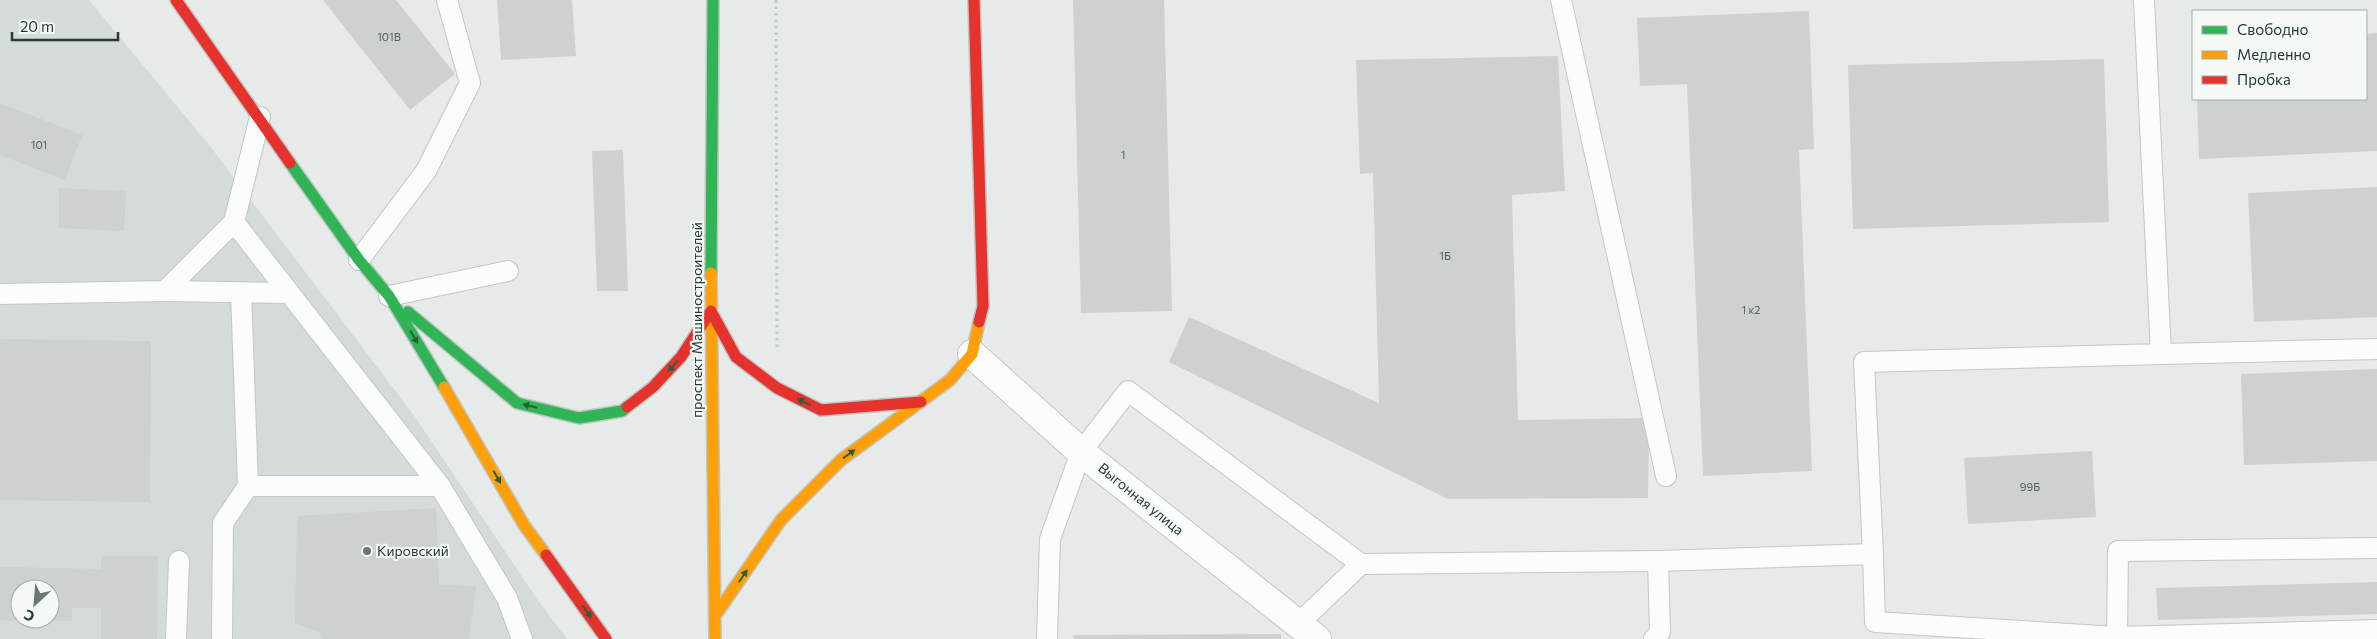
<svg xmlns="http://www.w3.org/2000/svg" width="2377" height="639" font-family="Commissioner,sans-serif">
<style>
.built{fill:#d4dbd8;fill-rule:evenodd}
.building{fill:#cdd1cf}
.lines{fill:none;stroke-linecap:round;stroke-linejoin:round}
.lane-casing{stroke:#c3c7c5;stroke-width:22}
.street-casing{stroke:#c3c7c5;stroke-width:30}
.fast-casing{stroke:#bec5c3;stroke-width:14}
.slow-casing{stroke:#bec5c3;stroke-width:14}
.jam-casing{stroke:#bec5c3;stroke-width:14}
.path{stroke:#c2cac6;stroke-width:3;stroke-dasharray:2.5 4;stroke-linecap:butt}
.lane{stroke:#fbfcfc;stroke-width:20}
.street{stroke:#fbfcfc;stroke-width:28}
.fast{stroke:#30b455;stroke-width:11}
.slow{stroke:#ff9f0a;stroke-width:11}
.jam{stroke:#e5322d;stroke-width:11}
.oneway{fill:#295f3f}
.poi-dot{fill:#697874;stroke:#f4f9f6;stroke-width:2}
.labels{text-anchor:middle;stroke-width:4.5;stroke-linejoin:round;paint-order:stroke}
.number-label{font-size:11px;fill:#50615c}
.street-label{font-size:14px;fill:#263b35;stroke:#f4f9f6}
.poi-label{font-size:14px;fill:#263b35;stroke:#f4f9f6;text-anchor:start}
</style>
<rect width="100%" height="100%" fill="#e6eae8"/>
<path class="built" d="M0,0H89L213,150L415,417L539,602L567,639H0ZM20,589H50V619H20Z"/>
<g class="building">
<path d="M323,0H396L455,74L410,110Z"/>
<path d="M497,0H572L576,56L501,60Z"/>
<path d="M1073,0H1164L1172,311L1081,313Z"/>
<path d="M1809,11L1814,149L1799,150L1812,471L1703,476L1687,84L1640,86L1637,18Z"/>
<path d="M2377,33V151L2199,159L2197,99H2366V34Z"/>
<path d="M1558,56L1565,191L1512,195L1518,420L1649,418L1648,498L1448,499L1169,362L1189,317L1379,403L1373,173L1360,174L1356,60Z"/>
<path d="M2104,59L2109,222L1853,229L1848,65Z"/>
<path d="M0,103L82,135L65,180L0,155Z"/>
<path d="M623,150L628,291H597L592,151Z"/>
<path d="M2377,187V317L2254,322L2248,193Z"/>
<path d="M59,188L126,191L124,231L59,228Z"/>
<path d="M0,339L151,341L150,502L0,500Z"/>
<path d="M2377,369V461L2244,465L2241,374Z"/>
<path d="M2092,451L2096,517L1968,524L1964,458Z"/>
<path d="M436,508L439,585L476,586L469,639H321L320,633L295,623L297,516Z"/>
<path d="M101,556H158L157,639H101V608H72V621H32V619H50V589H20V621L0,620V567L101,569Z"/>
<path d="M2377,582V614L2158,620L2156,588Z"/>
<path d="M1281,634V639H1074L1073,635Z"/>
</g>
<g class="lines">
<g class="lane-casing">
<g id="lane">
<path d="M1561,0L1666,476"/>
<path d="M234,222L440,486L507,598L522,639"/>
<path d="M359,260L426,171L470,83L447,0"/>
<path d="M165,291L289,293"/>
<path d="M241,292L248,486"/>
<path d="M0,294L165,291L234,222L260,117"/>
<path d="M389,296L508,271"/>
<path d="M2161,354L2377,349"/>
<path d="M1873,554L1864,362L2161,354L2144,0"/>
<path d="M1298,624L1361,564L1658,561"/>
<path d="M176,639L179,561"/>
<path d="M222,639L223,523L248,486H440"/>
<path d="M1047,639L1050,539L1081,452L1128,391L1361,564"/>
<path d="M1654,639L1660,632L1658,561L1873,554L1875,622L2117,637L2377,630"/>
<path d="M2117,639L2118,551L2377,548"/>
</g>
</g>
<g class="street-casing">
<path id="street" d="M972,354L1081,452L1317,639"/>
</g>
<g class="fast-casing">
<g id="fast">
<path d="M290,163L359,260L389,296L444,387"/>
<path d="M711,273L713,0"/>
<path d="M408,312L517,403L579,418L622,411L627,407"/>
</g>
</g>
<g class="slow-casing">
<g id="slow">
<path d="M711,273L715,639"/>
<path d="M444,387L524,525L546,555"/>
<path d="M715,616L781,520L841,460L950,380L972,354L979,322"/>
</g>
</g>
<g class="jam-casing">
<g id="jam">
<path d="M176,0L290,163"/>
<path d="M974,0L983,306L979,322"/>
<path d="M713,315L736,357L777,388L821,410L921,402"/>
<path d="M627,407L653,387L681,357L711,311"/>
<path d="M546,555L606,639"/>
</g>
</g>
<path class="path" d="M776,0L777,347"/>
<use href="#lane" class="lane"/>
<use href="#street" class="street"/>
<use href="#fast" class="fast"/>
<use href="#slow" class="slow"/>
<use href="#jam" class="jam"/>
</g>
<defs><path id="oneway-solid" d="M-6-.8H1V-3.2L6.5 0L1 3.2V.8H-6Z" transform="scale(1.25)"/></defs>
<g class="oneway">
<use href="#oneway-solid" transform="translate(414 337) rotate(59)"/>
<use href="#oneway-solid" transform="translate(673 366) rotate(132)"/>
<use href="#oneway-solid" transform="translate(804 402) rotate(-153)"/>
<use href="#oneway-solid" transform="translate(530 406) rotate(-166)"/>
<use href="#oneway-solid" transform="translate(849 454) rotate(-36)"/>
<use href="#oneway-solid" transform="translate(497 477) rotate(60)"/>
<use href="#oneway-solid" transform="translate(743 576) rotate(-56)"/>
<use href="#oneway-solid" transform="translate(587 612) rotate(54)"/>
</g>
<circle class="poi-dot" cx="367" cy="551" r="5"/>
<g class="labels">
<g class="number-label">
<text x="389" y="41">101В</text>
<text x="39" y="149">101</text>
<text x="1123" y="159">1</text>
<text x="1445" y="260">1Б</text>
<text x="1751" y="314">1 к2</text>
<text x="2030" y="491">99Б</text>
</g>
<g class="street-label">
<text transform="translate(697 320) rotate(-90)" y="5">проспект Машиностроителей</text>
<text transform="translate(1141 499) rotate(39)" y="5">Выгонная улица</text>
</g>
<g class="poi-label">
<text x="377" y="556">Кировский</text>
</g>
</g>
<rect x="2192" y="10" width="175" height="90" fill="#f4f9f6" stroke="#a2ada9"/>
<rect x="2202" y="26" width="25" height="8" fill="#30b455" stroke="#a2ada9"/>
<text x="2237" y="35" font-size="15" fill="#263b35">Свободно</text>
<rect x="2202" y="51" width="25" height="8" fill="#ff9f0a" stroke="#a2ada9"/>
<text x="2237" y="60" font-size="15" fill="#263b35">Медленно</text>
<rect x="2202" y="76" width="25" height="8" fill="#e5322d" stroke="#a2ada9"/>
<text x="2237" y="85" font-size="15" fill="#263b35">Пробка</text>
<g transform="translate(35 604) rotate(206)"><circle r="24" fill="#f4f9f6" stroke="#a2ada9"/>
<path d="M0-4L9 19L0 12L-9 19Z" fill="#697874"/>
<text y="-8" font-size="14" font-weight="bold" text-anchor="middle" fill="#263b35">С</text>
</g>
<path d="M12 32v8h106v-8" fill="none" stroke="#263b35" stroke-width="2.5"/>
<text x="20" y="32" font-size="15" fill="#263b35" stroke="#f4f9f6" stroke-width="4" paint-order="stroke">20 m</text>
</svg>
